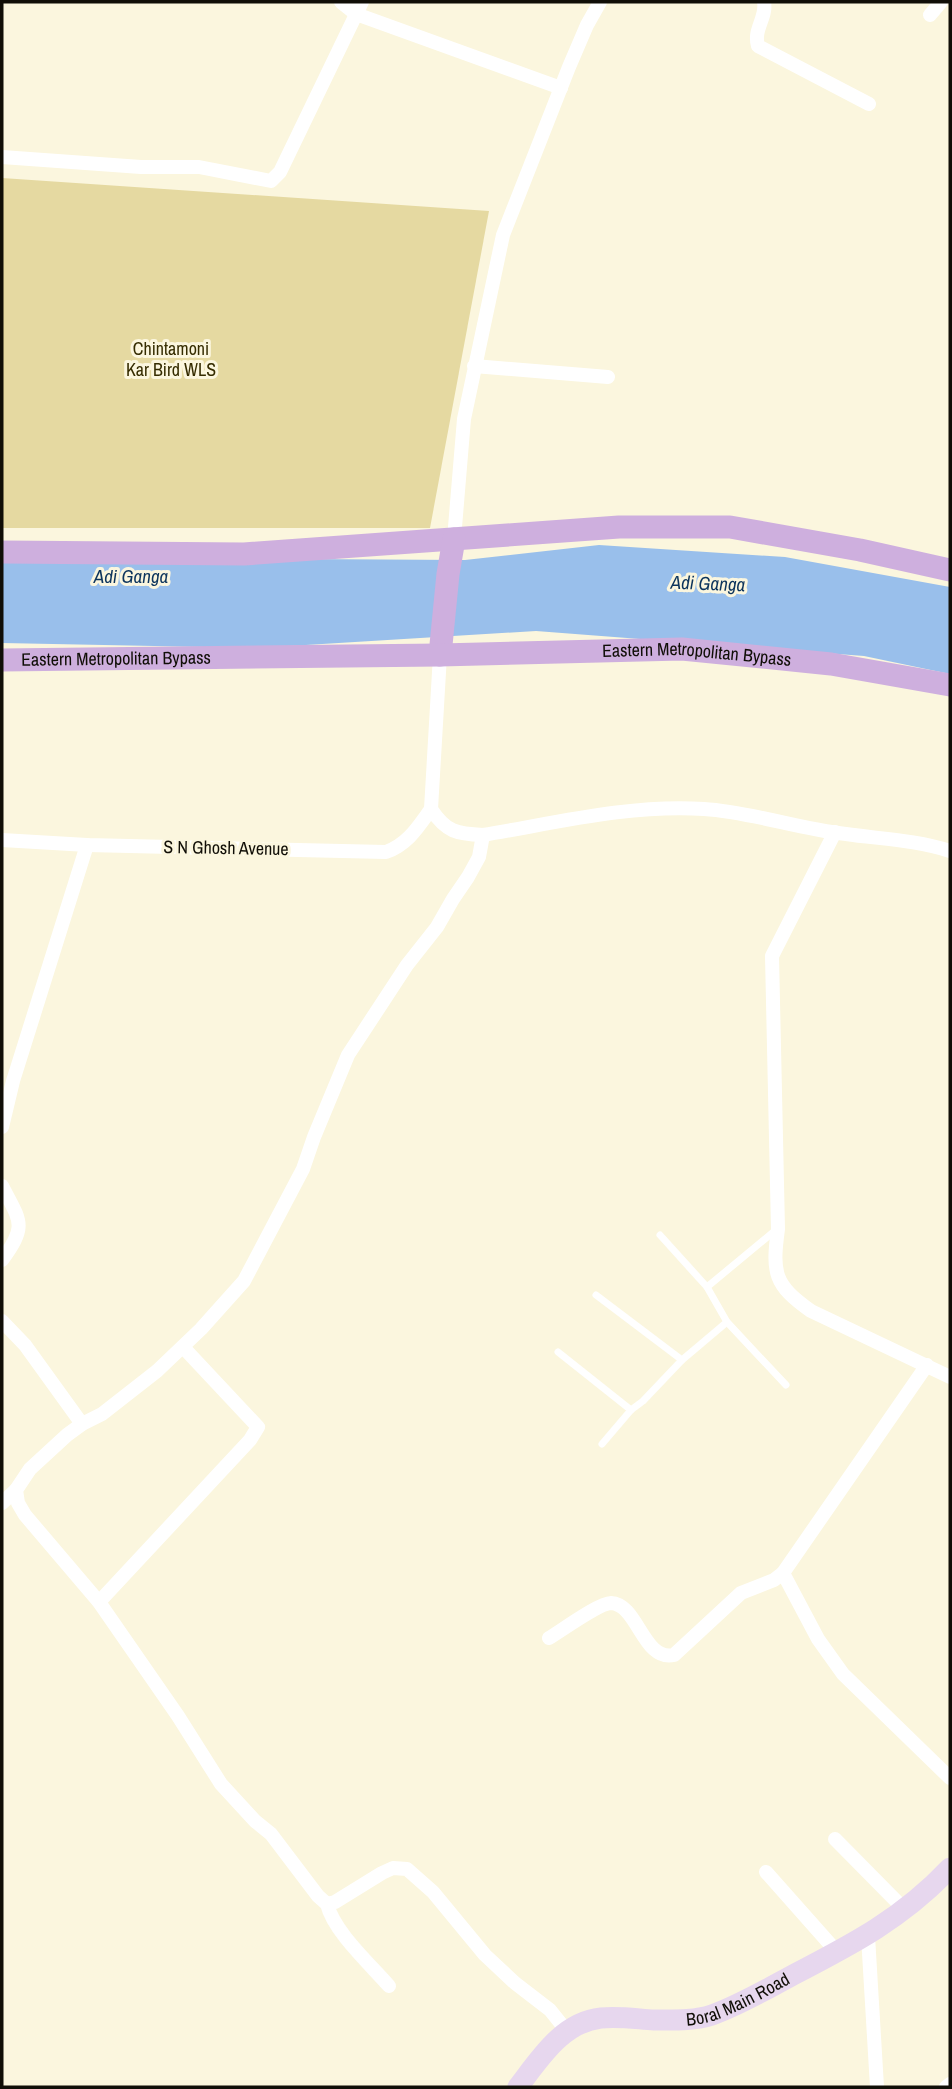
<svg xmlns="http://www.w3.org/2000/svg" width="952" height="2089" font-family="'Archivo Narrow',sans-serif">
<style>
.green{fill:#e5d9a1}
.water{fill:#99bfeb}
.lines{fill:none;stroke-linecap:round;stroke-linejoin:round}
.lane{stroke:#fff;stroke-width:7}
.street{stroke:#fff;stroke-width:14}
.secondary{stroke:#e7d7ee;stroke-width:21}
.primary{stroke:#ceafde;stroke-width:23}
.labels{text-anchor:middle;stroke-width:6;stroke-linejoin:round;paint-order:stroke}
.park-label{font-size:18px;fill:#352c00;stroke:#fbf6de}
.street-label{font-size:18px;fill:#100e07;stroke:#fbf6de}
.water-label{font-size:19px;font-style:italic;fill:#0c345c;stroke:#fbf6de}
</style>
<rect width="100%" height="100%" fill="#fbf6de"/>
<path class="green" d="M2,178L489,211L430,528H2Z"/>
<path class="water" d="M599,545L785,557L950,587V674L864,656L536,631L257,648L2,643V557L465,560Z"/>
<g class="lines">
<g class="lane">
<path d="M777,1229L707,1287L727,1322L786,1385"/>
<path d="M660,1235L707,1287"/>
<path d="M596,1295L682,1360"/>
<path d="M558,1352L631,1410L643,1401L682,1360L727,1322"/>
<path d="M602,1444L631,1410"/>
</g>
<g class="street">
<path d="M341,2L356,14L561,88"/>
<path d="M764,2C767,18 753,29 758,46L869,104"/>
<path d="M930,15L941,2"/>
<path d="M2,157L141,167H199L271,181L280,172L362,2"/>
<path d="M474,366L608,377"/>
<path d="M454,539L464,419L503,235L569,67L587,25L600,2"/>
<path d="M440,655L431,809C446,832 457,834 483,835C555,823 631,804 704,809C752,812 798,829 846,834C881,839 916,840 950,851"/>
<path d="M835,832L772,956L778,1229C772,1273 774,1285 811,1311L950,1377"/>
<path d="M483,835L479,857L468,877L453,899L437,927L407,965L348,1055L314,1137L303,1169L244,1281L201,1329L157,1371L102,1414L82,1424L67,1435L30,1469L16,1490L18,1503L25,1515L99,1602L178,1716L221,1784L255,1821L271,1834L318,1896L327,1904L335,1902L382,1873L393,1868L407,1869L433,1892L485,1955L515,1983L550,2010L562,2025L565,2033"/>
<path d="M2,840L87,845L386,852C408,844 418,827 431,809"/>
<path d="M2,1127L13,1081L87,845"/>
<path d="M2,1186C20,1221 28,1225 2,1260"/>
<path d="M2,1321L25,1345L82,1424"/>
<path d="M2,1503L16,1490"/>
<path d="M783,1573L818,1639L843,1674L950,1778"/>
<path d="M99,1602L250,1440L258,1427L183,1347"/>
<path d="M549,1638C561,1631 599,1603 611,1603C638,1604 643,1662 674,1655L741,1593L774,1580L783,1573L927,1365"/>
<path d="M835,1839L905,1910"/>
<path d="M766,1872L837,1952"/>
<path d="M327,1904C334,1932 370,1964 389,1986"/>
<path d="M868,1936L877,2087"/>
<path d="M946,2087L950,2084"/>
</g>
<path class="secondary" id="s1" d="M518,2087C539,2060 562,2022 601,2018C618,2016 637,2019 654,2020C673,2020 694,2021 712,2015C740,2005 767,1989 793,1975C853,1944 903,1918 950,1868"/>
<g class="primary">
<path d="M2,552L244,554L619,527H730L860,550L950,570"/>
<path d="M440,655L448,574L454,539"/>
<path id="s2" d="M2,660L440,655L682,649L831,664L950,685"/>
</g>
</g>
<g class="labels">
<g class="park-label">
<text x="171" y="355">Chintamoni<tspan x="171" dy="21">Kar Bird WLS</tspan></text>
</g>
<g class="street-label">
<text dy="6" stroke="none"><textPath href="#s2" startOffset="695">Eastern Metropolitan Bypass</textPath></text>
<text dy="6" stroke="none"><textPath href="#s2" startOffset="114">Eastern Metropolitan Bypass</textPath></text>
<text transform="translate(226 848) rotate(1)" y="6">S N Ghosh Avenue</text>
<text dy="6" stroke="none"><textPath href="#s1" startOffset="252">Boral Main Road</textPath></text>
</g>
<g class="water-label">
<text x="131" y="583">Adi Ganga</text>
<text transform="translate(708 583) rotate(2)" y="7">Adi Ganga</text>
</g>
</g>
<rect width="952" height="2089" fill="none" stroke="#100e07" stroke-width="7"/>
</svg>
